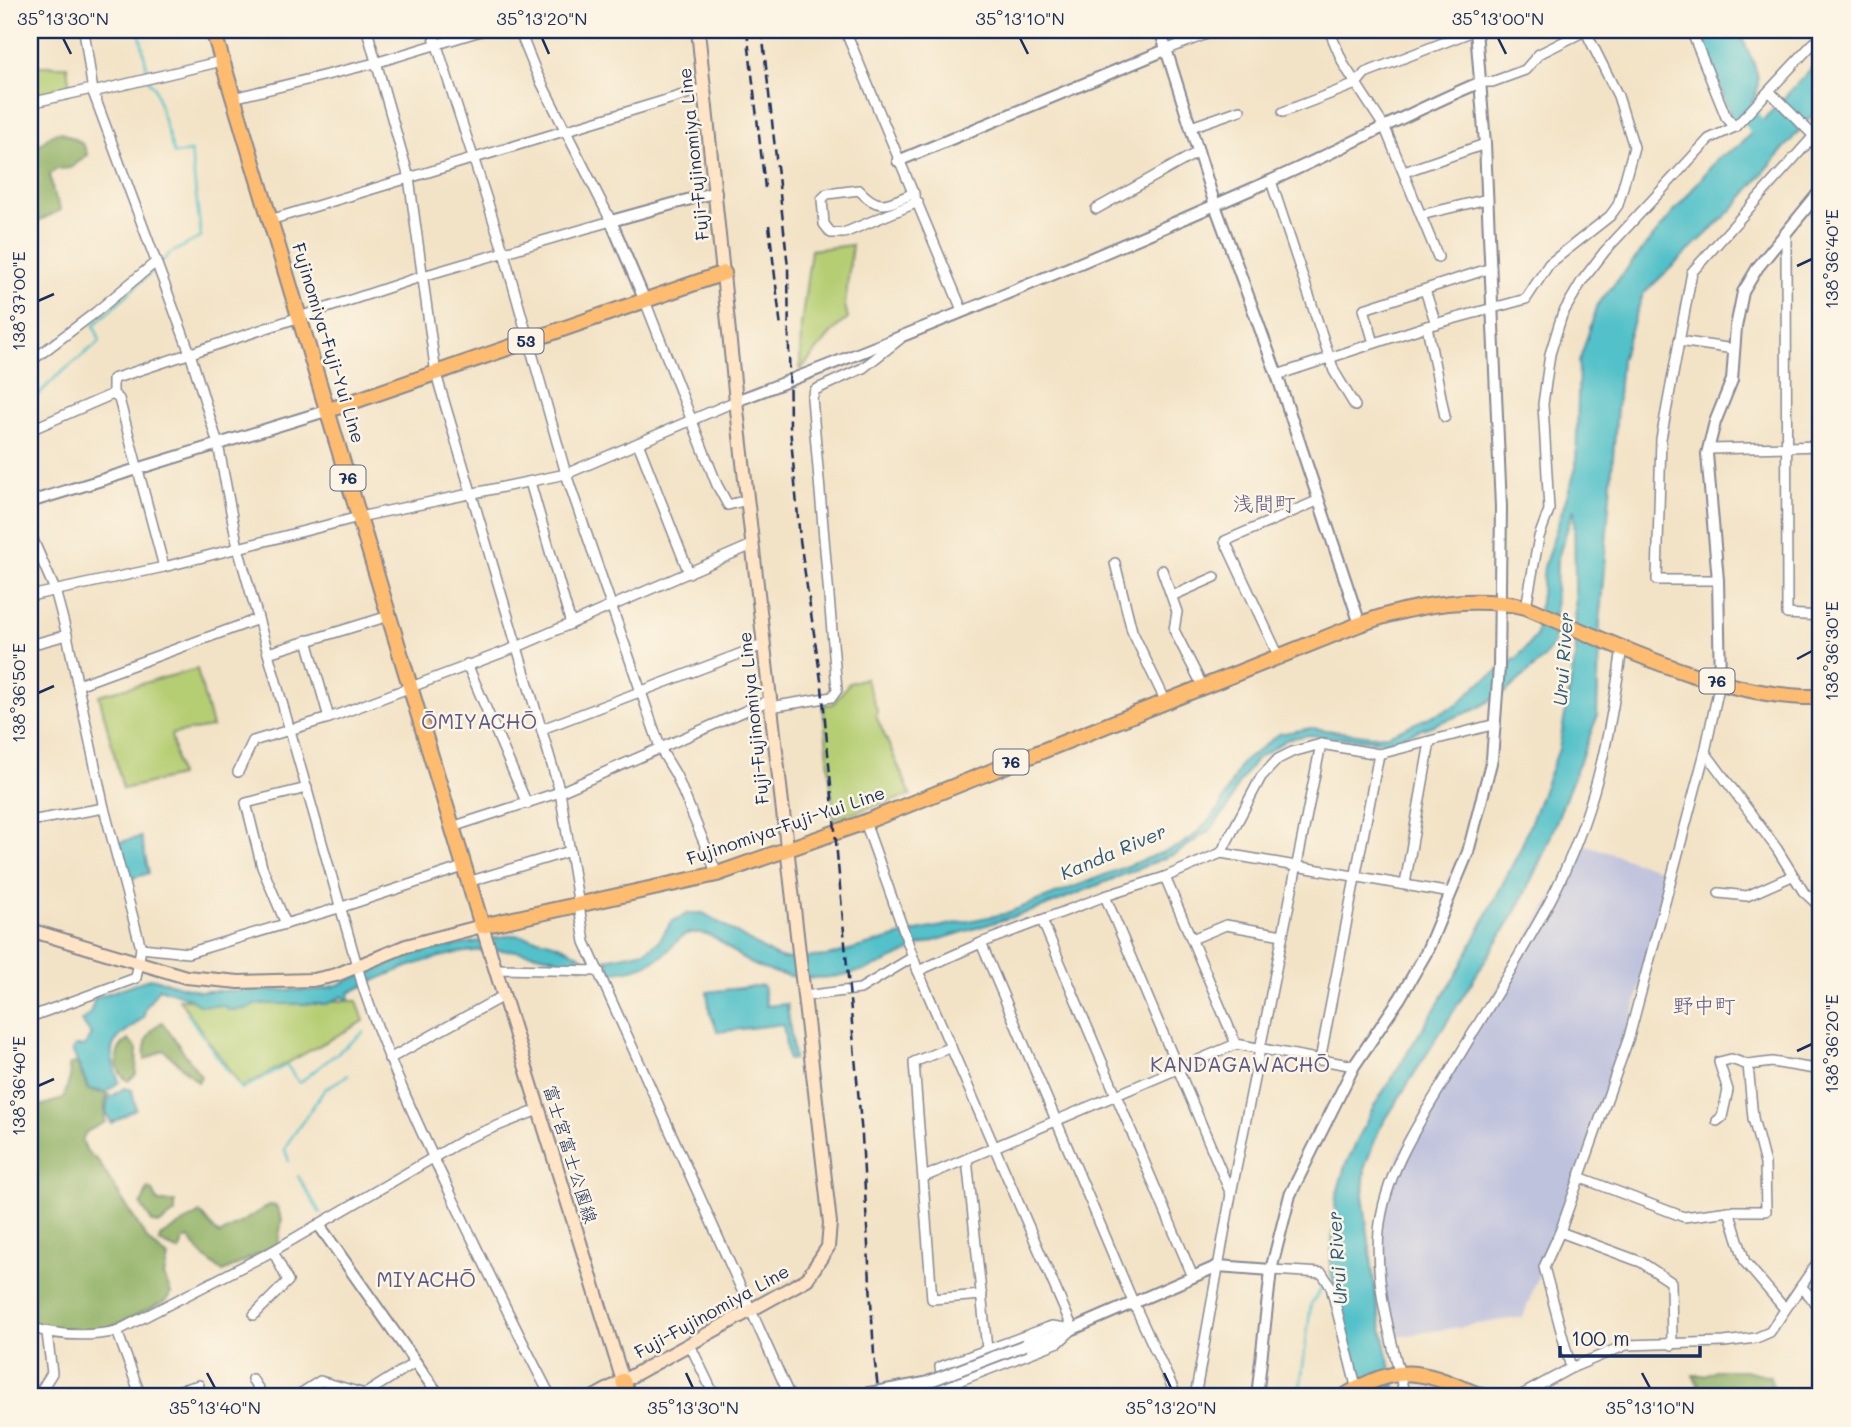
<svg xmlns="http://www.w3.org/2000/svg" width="1851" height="1427" font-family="Mali,'Klee One',sans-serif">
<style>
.industrial{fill:#bfc2dd}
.green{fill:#b6ce73;stroke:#687e68;stroke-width:2}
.forest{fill:#90b165;stroke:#567062;stroke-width:2}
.water{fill:#53c1c9;stroke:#377894;stroke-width:2}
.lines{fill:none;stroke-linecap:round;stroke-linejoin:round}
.stream{stroke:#53c1c9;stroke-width:2.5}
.river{stroke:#53c1c9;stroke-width:18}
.minor-casing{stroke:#878992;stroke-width:12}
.tertiary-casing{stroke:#878992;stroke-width:14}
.secondary-casing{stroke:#878992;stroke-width:16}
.primary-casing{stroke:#878992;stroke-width:18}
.minor{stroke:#fff;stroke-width:9}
.tertiary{stroke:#fff;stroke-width:10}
.secondary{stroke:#ffe4c6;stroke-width:12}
.primary{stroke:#febc70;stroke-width:14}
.rail{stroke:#1b2f5e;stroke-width:2.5;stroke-dasharray:10 5;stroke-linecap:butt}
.tertiary-bridge-casing{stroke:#878992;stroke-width:14;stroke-linecap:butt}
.tertiary-bridge{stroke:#fff;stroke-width:10}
.ticks{fill:none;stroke:#1b2f5e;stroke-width:2.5}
.labels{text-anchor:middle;stroke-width:5;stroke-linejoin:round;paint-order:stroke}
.shield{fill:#fcf5e5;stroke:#5e6a86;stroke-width:2}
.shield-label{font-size:16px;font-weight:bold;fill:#1b2f5e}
.street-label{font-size:18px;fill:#1b2f5e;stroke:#fcf5e5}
.water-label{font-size:19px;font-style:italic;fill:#2c5b7e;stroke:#fcf5e5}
.quarter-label{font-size:21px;fill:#5b5a89;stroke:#fcf5e5}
.neatline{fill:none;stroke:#1b2f5e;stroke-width:2.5}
.ticks-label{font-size:18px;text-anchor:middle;fill:#1b2f5e}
</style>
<rect width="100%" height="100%" fill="#fcf5e5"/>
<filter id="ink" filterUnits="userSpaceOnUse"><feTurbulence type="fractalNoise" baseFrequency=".0143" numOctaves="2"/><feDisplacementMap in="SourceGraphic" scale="14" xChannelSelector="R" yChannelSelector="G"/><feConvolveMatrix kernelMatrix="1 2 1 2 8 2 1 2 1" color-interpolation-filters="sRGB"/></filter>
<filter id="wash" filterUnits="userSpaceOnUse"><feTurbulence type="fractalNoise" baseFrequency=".00686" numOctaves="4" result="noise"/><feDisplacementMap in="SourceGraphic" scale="28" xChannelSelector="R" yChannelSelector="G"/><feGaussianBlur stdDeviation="1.57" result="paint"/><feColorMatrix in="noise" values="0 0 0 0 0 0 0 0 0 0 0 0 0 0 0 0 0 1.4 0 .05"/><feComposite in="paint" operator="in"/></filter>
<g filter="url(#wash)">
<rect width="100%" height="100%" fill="#f3e3c6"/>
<path class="industrial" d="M1584,844L1672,874L1620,1060L1523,1317L1396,1337L1381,1286L1379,1236L1399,1154Z"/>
<g class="green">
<path d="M30,66H67L70,89L30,99Z"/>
<path d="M852,245L845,305L848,318L836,328L800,370L801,325L811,250Z"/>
<path d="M197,669L212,727L171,734L179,776L123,789L99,695Z"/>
<path d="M865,678L877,710L876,716L911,795L834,819L823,705L833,704L849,683Z"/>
<path d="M179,999L357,1001L364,1021L242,1088Z"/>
</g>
<g class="forest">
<path d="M62,132C72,140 85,139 87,155L71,168L57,169L50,174L53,192L61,210L30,225V153L54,133Z"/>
<path d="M162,1022L201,1076L198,1082L164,1050L145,1060C143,1043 149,1030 162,1022Z"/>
<path d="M129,1040L137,1049L136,1074L128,1081C113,1071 113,1048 129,1040Z"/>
<path d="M74,1063H77L88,1090L109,1094L105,1102V1122L86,1132L82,1141L87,1152L98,1161L149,1242L168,1257L164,1276L171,1293L166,1301L105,1330L48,1328L30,1323V1109L63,1099L70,1078L69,1066Z"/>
<path d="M148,1188L153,1191L158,1202H175V1213L160,1224L153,1223L141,1205Z"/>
<path d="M270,1205L276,1206L282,1219L278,1244L223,1272L201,1254L189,1238L184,1240L179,1251L159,1242L160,1237L200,1213L219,1235Z"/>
<path d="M1715,1370H1744L1770,1376L1776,1397H1710L1702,1392L1693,1375H1705Z"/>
</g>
<g class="water">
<path d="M1698,30H1738C1760,78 1770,82 1735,127Z"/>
<path d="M1821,58V105L1731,211L1643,294L1621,360L1600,616L1597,717L1546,848L1517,910L1379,1130L1365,1166L1363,1195L1377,1305L1397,1397H1362L1330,1269L1336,1197L1345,1166L1373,1108L1456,975L1520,850L1559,749L1576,652L1574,508L1557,561L1554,642L1543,659L1507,691L1474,710L1387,742L1309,735L1288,739L1256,759L1237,786L1227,809L1210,830L1177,853L1041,908L918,946C867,976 807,991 750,963C729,953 718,930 691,933C679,934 672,949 662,956C647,966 630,971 612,972L606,959L645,951L659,941L671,922L689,913H703L775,956L783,959L828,956L917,931L1004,914L1179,846L1196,834L1218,810L1241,764L1279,734L1311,728L1372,736L1388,735L1457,705L1477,685L1517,658L1536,636L1544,567L1576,468L1579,362L1598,304L1718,158L1740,145Z"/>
<path d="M141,837L149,873L130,879L120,842Z"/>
<path d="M513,935C542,938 565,944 588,961L582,967C496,934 429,952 349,993L350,998L346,1000L343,996L327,1004H258L245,1009L229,1010L224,1006L199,1005L189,998L159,988L145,1009L144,1017C115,1042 103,1039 119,1082L106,1092L89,1089L72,1050L75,1046H85L91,1034L81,1021L90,1014L95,998L151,978L199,991L319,990L338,985L403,955Z"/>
<path d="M763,985L766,1006L787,1004L794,1059L788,1060L783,1024L718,1032L710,1013L707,992Z"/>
<path d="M124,1088L132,1090L136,1109L111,1123L106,1112L108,1099Z"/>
</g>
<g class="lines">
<g class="stream">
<path d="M139,30L150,83L154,86L174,154L191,152L201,237L169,254L161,263"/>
<path d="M30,403L56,377L100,341L94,325L156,268"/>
<path d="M187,1013L203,1037"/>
<path d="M206,1041L230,1074"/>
<path d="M236,1082L242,1089L287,1065L299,1083L364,1032"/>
<path d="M289,1161L285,1150L287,1144L325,1089L348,1075"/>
<path d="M298,1176L320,1213"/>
<path d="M1299,1397L1311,1304L1325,1283"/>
</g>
<path class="river" d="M1738,99L1767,141L1763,145"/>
</g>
</g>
<g filter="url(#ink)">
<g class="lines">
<g class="minor-casing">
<g id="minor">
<path d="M84,30L93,92L190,353L218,444L238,548L364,990C389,1063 421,1132 454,1201C486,1267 517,1333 551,1397"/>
<path d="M367,30L409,178L436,374L560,792L585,942L790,1397"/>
<path d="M432,30L504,253L566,474L661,750L676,775L717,874"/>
<path d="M845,30L962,310"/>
<path d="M1691,30L1726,117L1735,127"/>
<path d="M1332,37L1344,65L1385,128L1438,257"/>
<path d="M1168,49L1212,32"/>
<path d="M1481,82H1492L1525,70L1539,54L1587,30"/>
<path d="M1769,91L1814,136"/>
<path d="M93,92L222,61"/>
<path d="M233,98L375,63L484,30"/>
<path d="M30,103L92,89"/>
<path d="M1283,112L1356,84L1365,73L1476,30"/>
<path d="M1191,127L1240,110"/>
<path d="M1404,172L1485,144"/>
<path d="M1271,181L1334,371L1355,406"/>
<path d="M914,193C889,203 880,213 859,190L827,194L822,199L824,224L831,233H844L918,202"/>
<path d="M1096,209L1198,152"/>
<path d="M1421,215L1487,199"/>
<path d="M270,220L706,88"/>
<path d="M1786,235L1787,614L1821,616"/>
<path d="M1425,290L1436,324"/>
<path d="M645,301L717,485L728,505L747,500"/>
<path d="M1427,326L1445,417"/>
<path d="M1679,341L1734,349"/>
<path d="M1374,343L1364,309L1491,268"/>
<path d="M30,362L96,312L157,261"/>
<path d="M1277,375L1427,326L1526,299L1549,264L1610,216L1618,205L1634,147L1618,96L1585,30"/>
<path d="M113,394L119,399L164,567"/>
<path d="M30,430L113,394V379L423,276L611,221L537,74L519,30"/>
<path d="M638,443L689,573"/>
<path d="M1711,449L1821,446"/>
<path d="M530,482L571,624"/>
<path d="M30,533L55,590L67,635L104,808L141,948L136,978L30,1017"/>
<path d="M1115,563L1132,631L1166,702"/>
<path d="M1162,570L1177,612L1174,630L1203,687"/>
<path d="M1718,580H1657L1661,439L1692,272L1821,128"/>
<path d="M30,596L164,567L359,517L566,474L736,401"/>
<path d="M1172,596L1215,577"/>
<path d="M1526,607L1539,537L1549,510L1543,404L1550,354L1562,315L1582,281L1605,251L1709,139L1735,127L1821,35"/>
<path d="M307,640L329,718"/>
<path d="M30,645L67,635"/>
<path d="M268,653L389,616"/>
<path d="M1280,659L1225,541L1317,501"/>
<path d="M467,664L527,804"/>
<path d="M78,685L258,619"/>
<path d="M770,707L832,697L837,690L812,398L815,390L863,368L900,339"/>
<path d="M542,729L763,645"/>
<path d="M1705,752L1777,849L1803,891L1821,908"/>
<path d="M238,772L253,741L329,718L517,647L752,545"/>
<path d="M30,821L104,808"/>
<path d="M865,822L918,971L1073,1329"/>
<path d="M452,827L560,792L770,700"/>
<path d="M1221,853L1451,893"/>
<path d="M1165,877L1236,1044"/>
<path d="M468,882L570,851"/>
<path d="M1405,884L1430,742"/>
<path d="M1719,893L1747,896L1792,876"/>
<path d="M1105,896L1230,1192"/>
<path d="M1042,920L1193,1277"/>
<path d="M286,924L262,867L246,803L307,788"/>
<path d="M1192,939L1226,925L1282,935"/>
<path d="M981,943L1133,1302L1177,1397"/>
<path d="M141,948L188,953L342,907L463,867"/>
<path d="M495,969L599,971"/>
<path d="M918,971L981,943L1105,896L1165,877L1221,853L1261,777L1278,759L1292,752L1321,744L1379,754L1496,724"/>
<path d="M804,996L860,989L913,957"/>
<path d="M951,1047L914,1062L932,1299L982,1295"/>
<path d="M389,1059L503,996"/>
<path d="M1320,1060L1379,754"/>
<path d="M1748,1065L1772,1062L1821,1070"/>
<path d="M1717,1121L1722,1117L1728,1090L1719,1062L1731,1059L1748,1065L1753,1118L1765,1164L1766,1211H1729"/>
<path d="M967,1159L987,1349"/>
<path d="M924,1177L1236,1044L1354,1066"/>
<path d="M1579,1177L1684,1217L1729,1211L1745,1262L1785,1309"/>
<path d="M1560,1232L1641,1262L1671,1282L1672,1345"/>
<path d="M1271,1270L1322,1273L1331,1287L1357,1390"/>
<path d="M1801,1286L1821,1309"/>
<path d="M254,1315L288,1281L273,1251"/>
<path d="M1052,1326L1073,1329L1059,1342L943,1387L940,1367Z"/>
<path d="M30,1327C58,1336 88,1337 117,1331L273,1251L467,1138L538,1110"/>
<path d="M117,1331L141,1397"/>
<path d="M690,1345L715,1397"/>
<path d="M1571,1368L1544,1267L1560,1232L1629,1037L1705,752L1720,682"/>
<path d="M252,1379L264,1397"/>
<path d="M37,1397L52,1373L47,1333"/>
<path d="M154,1397L199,1385"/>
<path d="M295,1397L320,1381L365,1394L414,1363"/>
<path d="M1195,1397L1231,1194L1321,744"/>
<path d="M1405,1397C1393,1344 1374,1287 1379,1231C1385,1171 1422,1118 1452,1068C1485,1012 1520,957 1551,899C1594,816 1610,738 1622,647"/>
<path d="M1518,1397L1571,1368L1626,1345L1724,1342L1756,1338L1770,1332L1821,1257"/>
</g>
</g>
<g class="tertiary-casing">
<g id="tertiary">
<path d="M1160,30L1215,205L1277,375L1360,624"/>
<path d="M898,161L1168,49"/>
<path d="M645,301L611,221L716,192"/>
<path d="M736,401C915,333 1094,259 1270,181C1341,150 1409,112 1481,82"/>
<path d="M30,502L329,410"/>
<path d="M1720,682L1718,580L1707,454L1715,422L1732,380L1736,327L1743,292L1758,267L1821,190"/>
<path d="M319,1225L440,1397"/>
<path d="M1025,1345L1073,1329L1218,1266L1271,1270"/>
<path d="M1257,1397L1271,1270L1290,1195L1354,1066L1400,998L1426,953L1468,852L1492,759L1499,667L1501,507L1485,144L1476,30"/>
</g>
</g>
<g class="secondary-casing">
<g id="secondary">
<path d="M30,930L186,977L239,982L313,980L336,975L406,946L482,926L623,1381"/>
<path d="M594,1397L807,1279L828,1247L830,1223L736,401L698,30"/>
</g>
</g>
<g class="primary-casing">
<g id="primary">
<path d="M213,30L482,926L717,874L865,822L1360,624C1413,605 1471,595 1526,607C1613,644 1726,700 1821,697"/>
<path d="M329,410L724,273"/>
<path d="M623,1381L628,1397"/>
<path d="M1343,1397C1403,1359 1425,1373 1484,1397"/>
</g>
</g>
<use href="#minor" class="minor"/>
<use href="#tertiary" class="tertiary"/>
<use href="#secondary" class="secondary"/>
<use href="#primary" class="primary"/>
<g class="rail">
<path d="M747,30L765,188"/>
<path d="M762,30L788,267L790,427L800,540L822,687L834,819L862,1136L874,1355L879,1397"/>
<path d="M769,225L781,328"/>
</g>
<g class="tertiary-bridge-casing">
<path id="tertiary-bridge" d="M847,1397L925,1383L1025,1345"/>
</g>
<use href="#tertiary-bridge" class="tertiary-bridge"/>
</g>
</g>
<path class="ticks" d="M63,38L71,54M542,38L549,54M1020,38L1028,54M1498,38L1506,54M1797,266L1812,259M38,301L54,294M1797,659L1812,651M38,693L54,686M1797,1051L1812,1044M38,1086L54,1079M207,1373L215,1388M686,1373L693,1388M1164,1373L1171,1388M1642,1373L1650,1388"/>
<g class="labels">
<g class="shield">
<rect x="508.5" y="328.5" width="35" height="25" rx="5"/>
<rect x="330.5" y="465.5" width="35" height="25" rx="5"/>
<rect x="1699.5" y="668.5" width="35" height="25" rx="5"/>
<rect x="993.5" y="749.5" width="35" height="25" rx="5"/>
</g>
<g class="shield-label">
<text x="526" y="347">53</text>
<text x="348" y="484">76</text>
<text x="1717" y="687">76</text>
<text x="1011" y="768">76</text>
</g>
<g class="street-label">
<text transform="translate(694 154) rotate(-96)" y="6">Fuji-Fujinomiya Line</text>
<text transform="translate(328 343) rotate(73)" y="6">Fujinomiya-Fuji-Yui Line</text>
<text transform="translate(754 718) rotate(-96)" y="6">Fuji-Fujinomiya Line</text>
<text transform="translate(786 826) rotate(-19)" y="6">Fujinomiya-Fuji-Yui Line</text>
<text transform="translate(570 1154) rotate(73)" y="6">富士宮富士公園線</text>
<text transform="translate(712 1312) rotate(-29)" y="6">Fuji-Fujinomiya Line</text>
</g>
<g class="water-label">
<text transform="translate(1563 659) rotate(-86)" y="7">Urui River</text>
<text transform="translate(1113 852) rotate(-23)" y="7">Kanda River</text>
<text transform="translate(1337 1258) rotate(-94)" y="7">Urui River</text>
</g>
<g class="quarter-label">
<text x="1264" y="511">浅間町</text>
<text x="479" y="729">ŌMIYACHŌ</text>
<text x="1704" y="1013">野中町</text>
<text x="1240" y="1072">KANDAGAWACHŌ</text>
<text x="426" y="1287">MIYACHŌ</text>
</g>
</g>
<rect width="1851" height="1427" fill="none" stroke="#fcf5e5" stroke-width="77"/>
<path d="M1560 1346v10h140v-10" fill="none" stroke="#1b2f5e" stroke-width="3.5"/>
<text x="1571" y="1346" font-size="21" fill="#1b2f5e" stroke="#fcf5e5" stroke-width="5" paint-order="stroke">100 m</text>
<rect x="38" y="38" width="1774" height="1350" class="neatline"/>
<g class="ticks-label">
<text x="63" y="25">35°13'30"N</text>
<text x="542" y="25">35°13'20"N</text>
<text x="1020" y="25">35°13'10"N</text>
<text x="1498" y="25">35°13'00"N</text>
<text transform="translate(1832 259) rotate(-90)" y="6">138°36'40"E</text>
<text transform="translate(19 301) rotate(-90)" y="6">138°37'00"E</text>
<text transform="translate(1832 651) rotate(-90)" y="6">138°36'30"E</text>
<text transform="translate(19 693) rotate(-90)" y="6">138°36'50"E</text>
<text transform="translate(1832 1044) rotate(-90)" y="6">138°36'20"E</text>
<text transform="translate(19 1086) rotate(-90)" y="6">138°36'40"E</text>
<text x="215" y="1414">35°13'40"N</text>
<text x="693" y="1414">35°13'30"N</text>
<text x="1171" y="1414">35°13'20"N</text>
<text x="1650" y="1414">35°13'10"N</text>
</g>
</svg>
